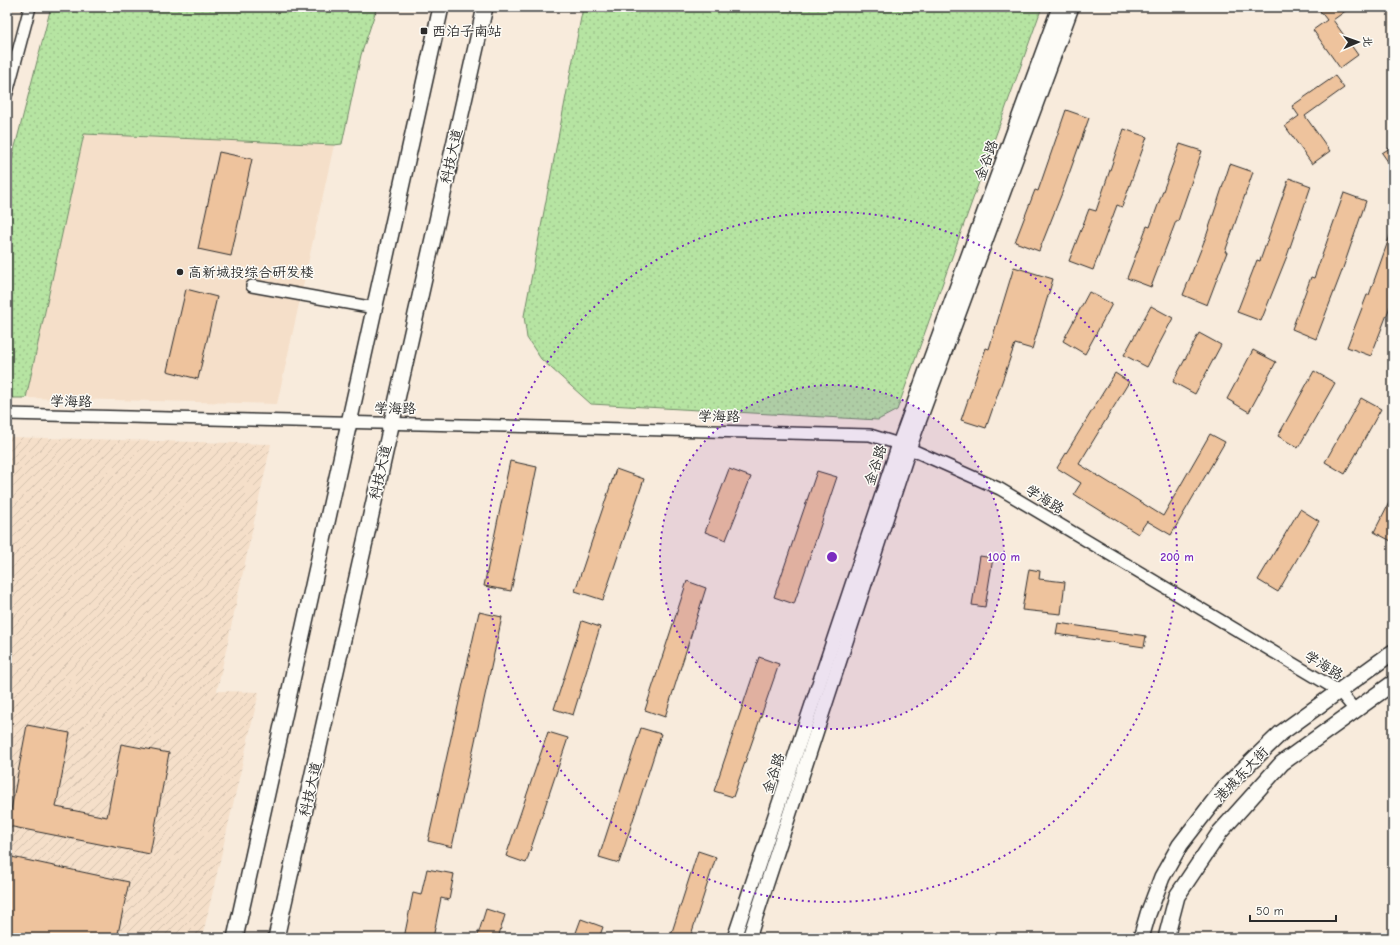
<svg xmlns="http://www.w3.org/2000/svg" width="1400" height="945" font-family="'Comic Neue','LXGW WenKai TC',sans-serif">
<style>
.built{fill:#f5dfc9}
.industrial{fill:url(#industrial-furrows)}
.grass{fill:url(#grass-dots);stroke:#708866}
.building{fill:#eec39d;stroke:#2b2b2b}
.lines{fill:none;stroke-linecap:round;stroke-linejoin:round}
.minor-casing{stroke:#2b2b2b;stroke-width:14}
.tertiary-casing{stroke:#2b2b2b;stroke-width:16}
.secondary-casing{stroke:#2b2b2b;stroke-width:18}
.minor{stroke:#fdfcf7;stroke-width:11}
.tertiary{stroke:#fdfcf7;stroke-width:13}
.secondary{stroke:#fdfcf7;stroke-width:15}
.ring{fill:none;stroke:#7b2cbf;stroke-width:2;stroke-dasharray:2 4}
.poi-dot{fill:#2b2b2b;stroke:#fdfcf7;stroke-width:1.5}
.labels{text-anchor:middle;stroke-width:3;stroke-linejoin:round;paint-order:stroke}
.poi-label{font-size:14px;fill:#2b2b2b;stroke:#fdfcf7;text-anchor:start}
.street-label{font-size:14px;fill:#2b2b2b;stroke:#fdfcf7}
.centre{fill:#7b2cbf;stroke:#fdfcf7;stroke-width:2}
.ring-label{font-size:12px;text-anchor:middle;font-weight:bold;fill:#7b2cbf;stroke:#fdfcf7;stroke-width:3;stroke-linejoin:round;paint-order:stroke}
</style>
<defs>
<pattern id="industrial-furrows" width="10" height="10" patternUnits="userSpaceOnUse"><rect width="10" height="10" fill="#f5dfc9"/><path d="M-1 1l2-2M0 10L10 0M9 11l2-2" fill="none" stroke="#d2c0ad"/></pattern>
<pattern id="grass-dots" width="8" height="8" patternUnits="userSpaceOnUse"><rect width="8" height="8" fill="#b6e4a2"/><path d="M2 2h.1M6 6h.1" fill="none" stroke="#9dc48c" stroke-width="1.8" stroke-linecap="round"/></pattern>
</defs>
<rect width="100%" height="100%" fill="#f8ebdc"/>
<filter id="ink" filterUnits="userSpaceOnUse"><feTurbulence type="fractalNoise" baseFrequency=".025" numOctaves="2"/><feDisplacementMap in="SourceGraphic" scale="8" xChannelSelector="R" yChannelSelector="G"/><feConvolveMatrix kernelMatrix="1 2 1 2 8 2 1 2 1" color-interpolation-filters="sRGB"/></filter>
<g filter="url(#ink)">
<path class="built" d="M84,134L334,145L277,404L26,398Z"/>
<path class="industrial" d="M7,437L271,444L217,691L259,692L202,938H7Z"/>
<g class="grass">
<path d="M51,7H377L361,55L342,144L334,145L84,134L26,398H7V178Z"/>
<path d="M583,7H1042L897,410L878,420L591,404L541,359L527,338L524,316Z"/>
</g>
<g class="building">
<path d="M1317,7H1351L1333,20L1358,55L1340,68L1313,30L1327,20Z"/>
<path d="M1335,76L1344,88L1305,116L1330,151L1312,164L1285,126L1299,116L1292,106Z"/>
<path d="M1066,110L1089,118L1064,188L1039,251L1015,242L1035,190L1038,191Z"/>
<path d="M1124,129L1147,137L1122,207L1117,205L1093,270L1069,261L1089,209L1096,211Z"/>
<path d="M1180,144L1202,151L1178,221H1176L1151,287L1127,278L1147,226L1150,227Z"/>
<path d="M1393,146V169L1382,153Z"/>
<path d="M219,152L252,159L231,256L198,249Z"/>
<path d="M1230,164L1253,172L1225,252H1227L1207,305L1183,295L1207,234Z"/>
<path d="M1289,178L1311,186L1287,256L1261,321L1237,312L1257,260L1260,261Z"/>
<path d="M1344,193L1366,201L1342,271L1316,339L1292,329L1311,277L1314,278Z"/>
<path d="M1392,230H1393V299L1371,356L1347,347L1367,295H1369Z"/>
<path d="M1014,267L1053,279L1032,349L1015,344L986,428L961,420L986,348L989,349Z"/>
<path d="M186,289L217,297L198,379L167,371Z"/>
<path d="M1089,292L1112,304L1085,354L1063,341Z"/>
<path d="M1151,306L1173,318L1147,367L1124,355Z"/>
<path d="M1199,333L1221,345L1195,394L1173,382Z"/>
<path d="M1253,350L1276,362L1249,412L1227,399Z"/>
<path d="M1314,371L1335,383L1298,448L1278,436Z"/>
<path d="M1115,373L1129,382L1079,464L1163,516L1210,434L1225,442L1171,535L1147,521L1138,534L1074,494L1081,483L1057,468Z"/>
<path d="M1361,398L1381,409L1345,474L1325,462Z"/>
<path d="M510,461L537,467L511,591L484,586Z"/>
<path d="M616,469L644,479L603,600L575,591Z"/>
<path d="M729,469L751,477L726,540L705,532Z"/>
<path d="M817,471L837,477L794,604L774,597Z"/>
<path d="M1393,495V542L1374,532Z"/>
<path d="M1300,509L1319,521L1278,592L1258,580Z"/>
<path d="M980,556L993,558L985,607L972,605Z"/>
<path d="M1029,569L1040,571L1039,579L1065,582L1061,614L1022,610Z"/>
<path d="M687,581L706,588L665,717L645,710Z"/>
<path d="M479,612L502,617L452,847L428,841Z"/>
<path d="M582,621L600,627L573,715L554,709Z"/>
<path d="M1058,623L1146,636L1144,647L1056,634Z"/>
<path d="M759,657L779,664L733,797L714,791Z"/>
<path d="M27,725L70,733L56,807L107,817L121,744L169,753L150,854L8,826Z"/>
<path d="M641,728L661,734L619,863L599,857Z"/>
<path d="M548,732L568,738L526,863L506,856Z"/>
<path d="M698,851L716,857L690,938H670Z"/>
<path d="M7,856L129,882L117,938H7Z"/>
<path d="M427,869L454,874L449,900L441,898L433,938H404L413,893L421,895Z"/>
<path d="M486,909L505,915L498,938H477Z"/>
<path d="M581,919L603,927L599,938H574Z"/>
</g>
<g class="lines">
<g class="minor-casing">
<g id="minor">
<path d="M7,93L30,7"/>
<path d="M252,286L375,308"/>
<path d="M7,414L870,435L899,444L1000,489L1339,691L1355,710"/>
</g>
</g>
<g class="tertiary-casing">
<g id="tertiary">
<path d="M734,938L899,444L1059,7"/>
<path d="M749,938L909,449L1072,7"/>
</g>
</g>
<g class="secondary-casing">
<g id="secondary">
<path d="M235,938L441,7"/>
<path d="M276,938L485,7"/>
<path d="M1141,938L1148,914L1162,877L1180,845L1224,788L1281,733L1393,652"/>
<path d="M1166,938L1177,896L1220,832L1282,763L1393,683"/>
</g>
</g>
<use href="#minor" class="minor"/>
<use href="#tertiary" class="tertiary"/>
<use href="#secondary" class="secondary"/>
</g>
</g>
<circle cx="832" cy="557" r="172" fill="#7b2cbf" fill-opacity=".12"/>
<g class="ring">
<circle cx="832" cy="557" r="172"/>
<circle cx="832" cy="557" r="345"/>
</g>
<g class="poi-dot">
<rect x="420" y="27" width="8" height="8" rx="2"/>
<circle cx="180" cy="272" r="4"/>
</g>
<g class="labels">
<g class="poi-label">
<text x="432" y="36">西泊子南站</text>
<text x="188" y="277">高新城投综合研发楼</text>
</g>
<g class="street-label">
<text transform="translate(451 156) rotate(-77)" y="5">科技大道</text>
<text transform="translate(986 160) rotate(-70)" y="5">金谷路</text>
<text transform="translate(71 401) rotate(1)" y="5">学海路</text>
<text transform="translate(395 408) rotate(1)" y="5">学海路</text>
<text transform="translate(719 416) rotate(1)" y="5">学海路</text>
<text transform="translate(875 465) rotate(-72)" y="5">金谷路</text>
<text transform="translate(380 472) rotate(-77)" y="5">科技大道</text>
<text transform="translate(1045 499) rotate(31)" y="5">学海路</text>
<text transform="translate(1324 665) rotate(31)" y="5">学海路</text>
<text transform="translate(773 773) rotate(-72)" y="5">金谷路</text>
<text transform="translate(1241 774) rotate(-46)" y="5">港城东大街</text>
<text transform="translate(310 789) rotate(-77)" y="5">科技大道</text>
</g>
</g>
<circle cx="832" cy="557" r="6" class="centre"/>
<g class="ring-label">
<text x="1004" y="561">100 m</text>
<text x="1177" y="561">200 m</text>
</g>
<rect width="1400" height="945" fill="none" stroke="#fdfcf7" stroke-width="24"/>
<rect x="12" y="12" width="1376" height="921" fill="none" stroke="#2b2b2b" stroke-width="1.5" filter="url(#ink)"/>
<g transform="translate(1358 42) rotate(88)" stroke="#fdfcf7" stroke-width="3" paint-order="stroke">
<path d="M0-3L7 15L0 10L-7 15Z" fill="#2b2b2b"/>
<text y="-6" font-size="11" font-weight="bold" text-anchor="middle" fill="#2b2b2b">北</text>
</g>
<path d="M1250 915v6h86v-6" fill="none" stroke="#2b2b2b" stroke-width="2"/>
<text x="1256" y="915" font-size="12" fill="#2b2b2b" stroke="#fdfcf7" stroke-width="3" paint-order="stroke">50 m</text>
</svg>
